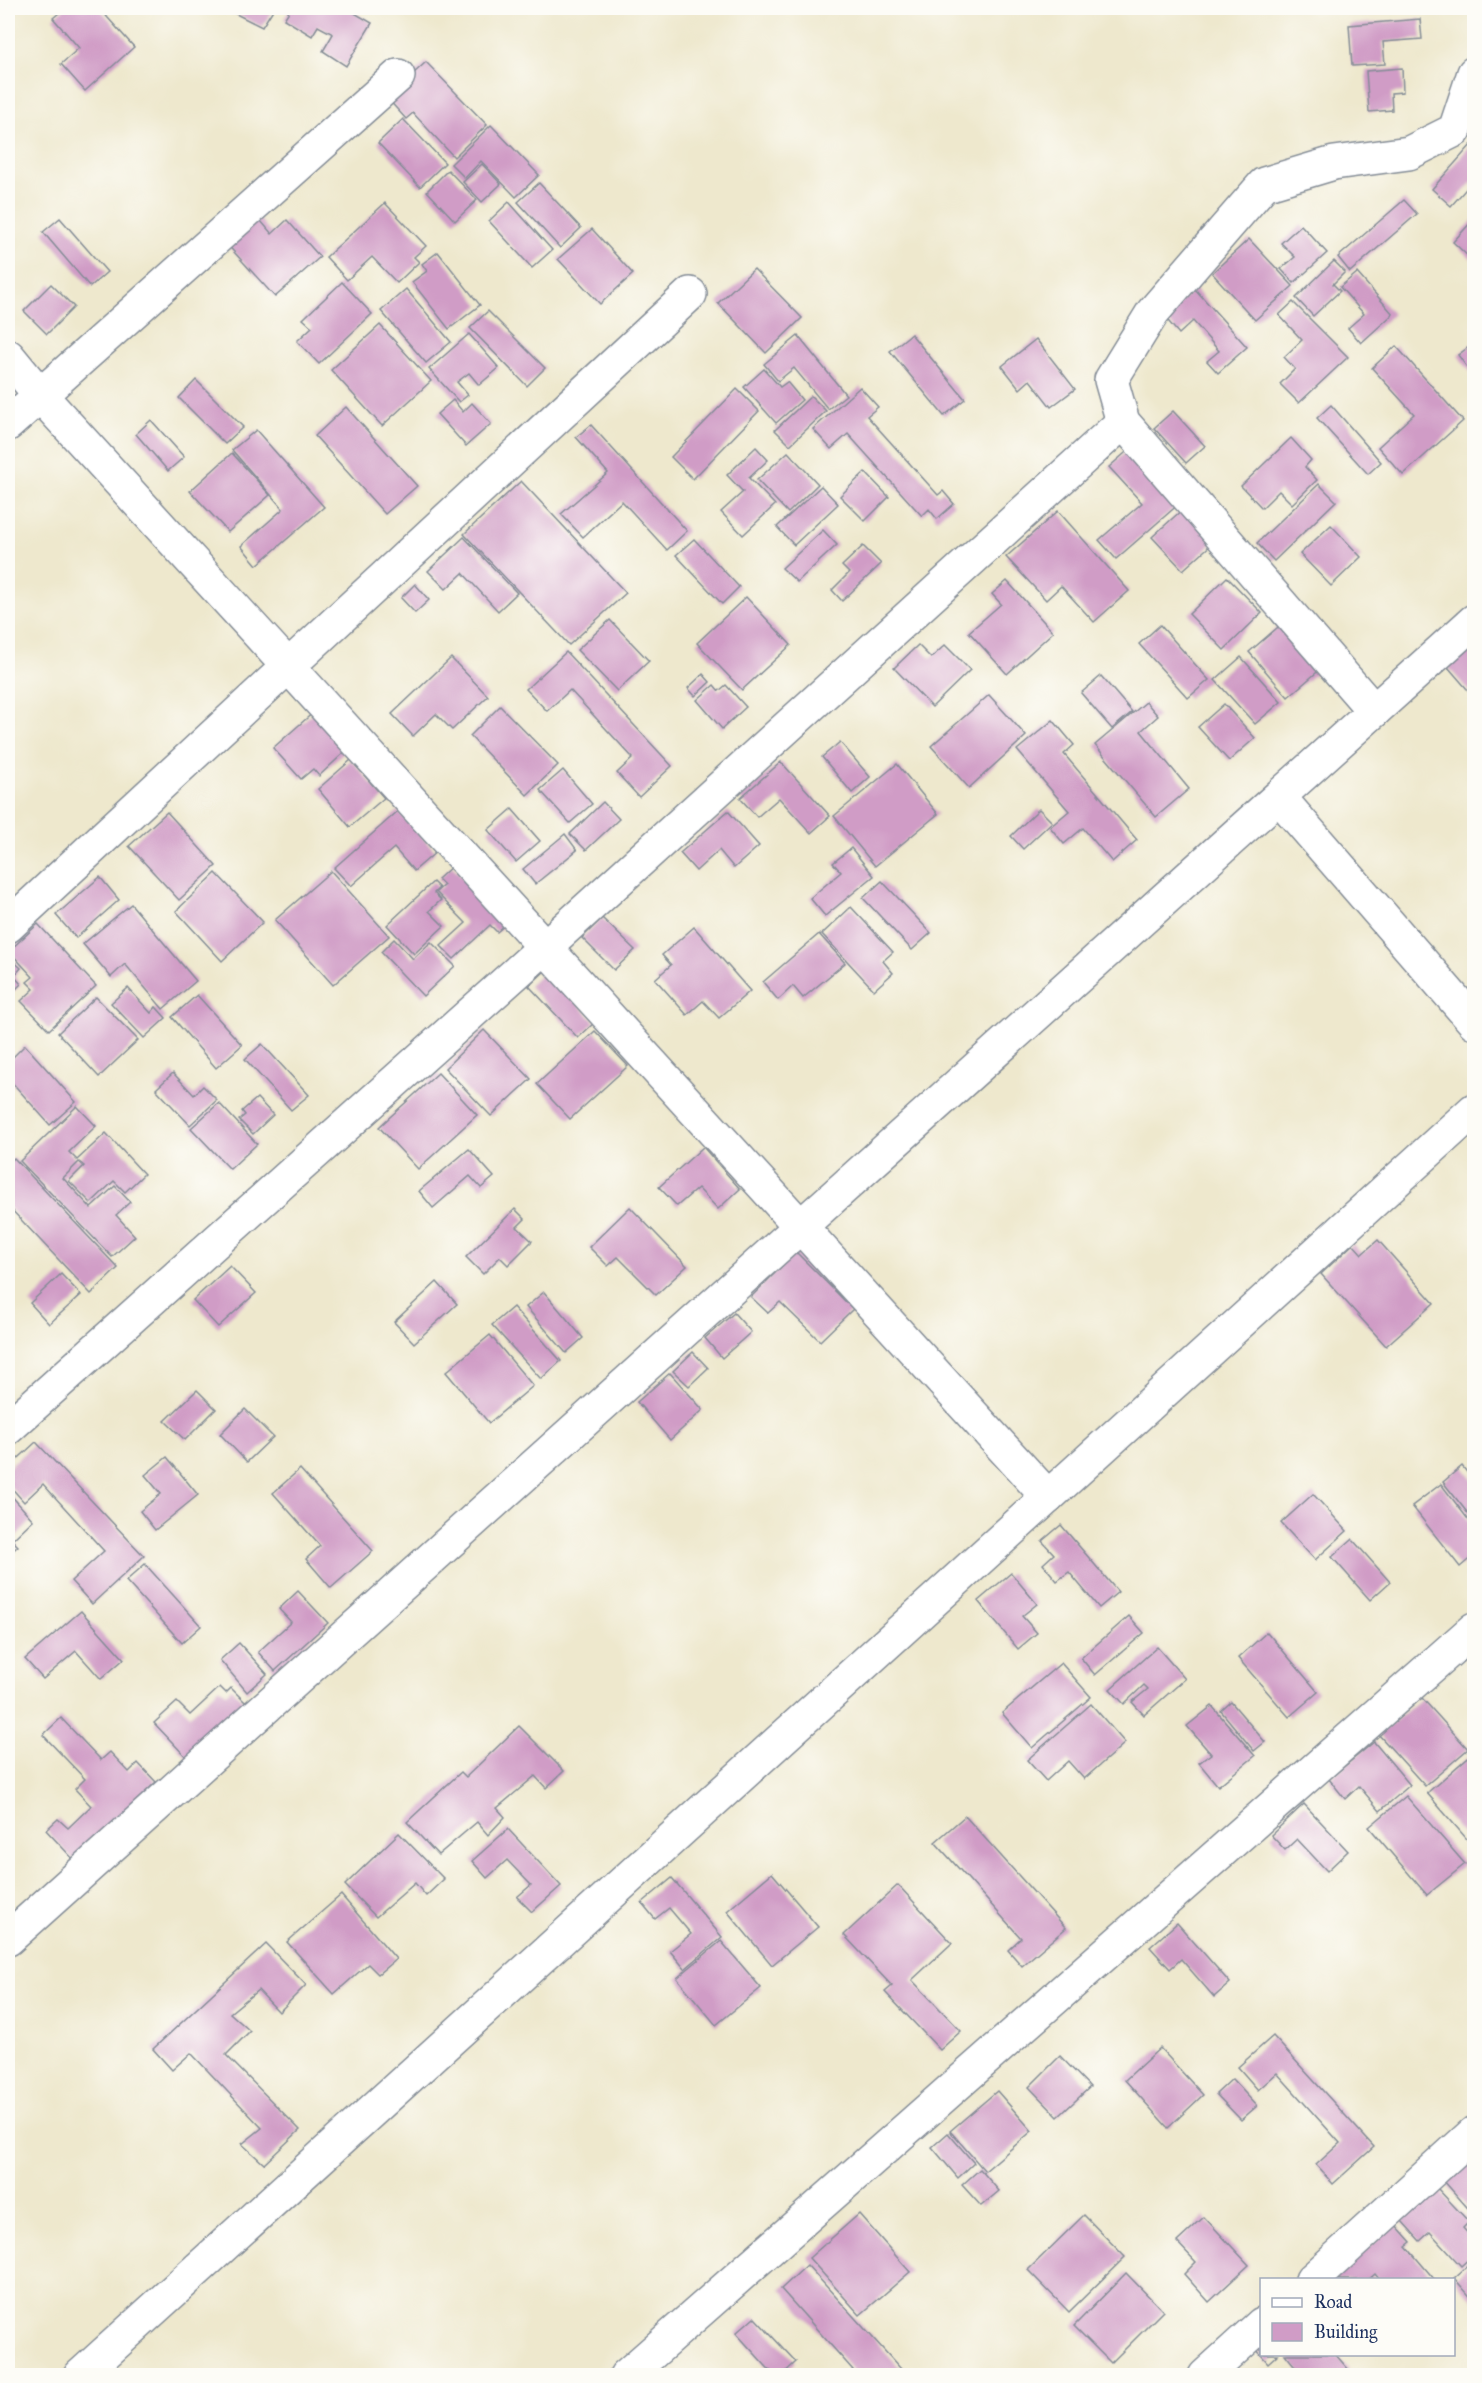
<svg xmlns="http://www.w3.org/2000/svg" width="1482" height="2383" font-family="'IM FELL Great Primer',serif">
<style>
.building{fill:#d09cc6}
.lines{fill:none;stroke-linecap:round;stroke-linejoin:round}
.street-casing{stroke:#848c96;stroke-width:36}
.street{stroke:#fff;stroke-width:33}
</style>
<rect width="100%" height="100%" fill="#fdfcf7"/>
<filter id="ink" filterUnits="userSpaceOnUse"><feTurbulence type="fractalNoise" baseFrequency=".0167" numOctaves="2"/><feDisplacementMap in="SourceGraphic" scale="12" xChannelSelector="R" yChannelSelector="G"/><feConvolveMatrix kernelMatrix="1 2 1 2 8 2 1 2 1" color-interpolation-filters="sRGB"/></filter>
<filter id="wash" filterUnits="userSpaceOnUse"><feTurbulence type="fractalNoise" baseFrequency=".008" numOctaves="4" result="noise"/><feDisplacementMap in="SourceGraphic" scale="24" xChannelSelector="R" yChannelSelector="G"/><feGaussianBlur stdDeviation="1.35" result="paint"/><feColorMatrix in="noise" values="0 0 0 0 0 0 0 0 0 0 0 0 0 0 0 0 0 1.4 0 .05"/><feComposite in="paint" operator="in"/></filter>
<g filter="url(#wash)">
<rect width="100%" height="100%" fill="#eee8cd"/>
<g id="blocks">
<g class="building">
<path d="M65,8H99L134,47L85,91L61,64L79,48L53,18Z"/>
<path d="M224,8H274L262,27Z"/>
<path d="M291,8H346L372,23L346,66L323,51L333,34L318,26L312,36L284,19Z"/>
<path d="M1420,19L1422,39L1383,42L1385,64L1352,66L1349,25Z"/>
<path d="M426,62L487,125L454,157L413,113L406,119L387,98Z"/>
<path d="M1402,68L1403,92L1391,93L1392,110L1369,112L1366,71Z"/>
<path d="M403,119L445,163L420,187L378,143Z"/>
<path d="M491,125L539,175L516,197L481,161L465,178L451,164Z"/>
<path d="M1471,145L1474,148V184L1472,182L1451,206L1432,189Z"/>
<path d="M482,164L501,184L482,202L463,182Z"/>
<path d="M448,170L477,200L455,221L427,191Z"/>
<path d="M539,183L581,228L560,248L518,202Z"/>
<path d="M1404,200L1417,214L1350,272L1338,257Z"/>
<path d="M509,202L552,250L532,268L489,221Z"/>
<path d="M385,203L426,246L414,257L419,262L397,283L372,257L347,280L326,257Z"/>
<path d="M255,214L272,234L287,220L320,257L275,297L224,241Z"/>
<path d="M60,218L107,272L90,287L43,232Z"/>
<path d="M1474,219V256L1471,259L1453,242Z"/>
<path d="M1301,225L1327,253L1294,283L1281,269L1295,257L1281,243Z"/>
<path d="M592,229L633,274L600,304L558,259Z"/>
<path d="M1249,239L1293,286L1255,320L1212,273Z"/>
<path d="M438,252L480,305L449,329L412,282L427,271L422,264Z"/>
<path d="M1334,261L1345,272L1333,284L1340,291L1313,316L1296,298Z"/>
<path d="M754,269L802,318L766,353L718,303Z"/>
<path d="M1357,273L1393,314L1361,343L1348,328L1364,314L1340,287Z"/>
<path d="M342,282L372,314L319,364L297,341L312,327L303,319Z"/>
<path d="M51,284L74,307L47,334L24,311Z"/>
<path d="M406,289L451,342L426,363L381,311Z"/>
<path d="M1195,289L1247,347L1218,373L1207,361L1219,351L1193,321L1179,334L1164,316Z"/>
<path d="M1293,302L1348,357L1299,403L1280,384L1295,369L1284,357L1302,340L1279,315Z"/>
<path d="M488,311L545,368L527,386L470,328Z"/>
<path d="M380,325L431,381L382,426L331,370Z"/>
<path d="M469,334L499,368L479,385L469,373L457,382L468,395L459,402L429,369Z"/>
<path d="M911,334L965,399L944,416L890,351Z"/>
<path d="M798,336L846,395L828,409L794,368L778,381L764,364Z"/>
<path d="M1036,339L1075,389L1051,407L1030,380L1020,389L1002,366Z"/>
<path d="M1474,343V377L1458,355Z"/>
<path d="M1396,346L1463,421L1403,475L1378,447L1414,414L1372,368Z"/>
<path d="M764,369L780,387L787,382L802,400L776,423L744,387Z"/>
<path d="M196,380L243,427L225,444L179,398Z"/>
<path d="M860,387L878,407L867,416L938,495L943,491L954,504L937,519L929,509L922,516L848,434L831,449L813,429Z"/>
<path d="M737,389L759,411L693,479L671,457Z"/>
<path d="M811,396L826,411L790,445L775,430Z"/>
<path d="M453,400L463,412L472,403L491,424L466,446L437,414Z"/>
<path d="M1331,405L1381,462L1368,474L1317,418Z"/>
<path d="M346,407L417,486L385,514L315,436Z"/>
<path d="M1173,411L1205,446L1186,463L1154,428Z"/>
<path d="M151,420L184,457L168,471L136,434Z"/>
<path d="M591,425L687,531L667,550L622,501L583,537L561,514L608,473L576,437Z"/>
<path d="M256,430L324,507L257,565L241,546L283,509L232,450Z"/>
<path d="M1291,438L1311,460L1305,467L1317,480L1292,504L1279,491L1262,508L1241,486Z"/>
<path d="M756,447L768,460L749,478L775,505L743,535L721,512L743,492L727,475Z"/>
<path d="M1132,447L1180,503L1116,559L1099,540L1142,503L1109,467Z"/>
<path d="M788,452L818,484L788,513L757,480Z"/>
<path d="M232,453L270,495L228,532L190,491Z"/>
<path d="M865,472L889,497L865,521L840,496Z"/>
<path d="M521,481L626,593L569,645L464,534Z"/>
<path d="M1319,484L1336,501L1274,561L1257,543Z"/>
<path d="M821,486L838,504L794,545L777,527Z"/>
<path d="M1184,508L1214,542L1183,570L1152,537Z"/>
<path d="M1058,511L1129,591L1094,622L1061,586L1046,600L1006,557Z"/>
<path d="M1331,525L1361,557L1331,586L1300,554Z"/>
<path d="M823,530L837,545L797,582L782,568Z"/>
<path d="M464,537L517,593L498,611L463,573L446,589L428,571Z"/>
<path d="M694,539L739,587L722,604L676,555Z"/>
<path d="M863,546L881,564L842,601L832,590L849,573L842,566Z"/>
<path d="M1227,577L1262,613L1224,650L1189,614Z"/>
<path d="M1007,581L1053,632L1007,674L969,632L1001,604L992,594Z"/>
<path d="M415,584L429,600L415,613L401,598Z"/>
<path d="M746,597L791,645L742,690L697,643Z"/>
<path d="M610,620L649,661L617,691L577,650Z"/>
<path d="M1284,622L1323,667L1288,697L1249,652Z"/>
<path d="M1160,625L1209,680L1188,698L1139,644Z"/>
<path d="M1474,644V697L1448,667Z"/>
<path d="M918,645L931,658L945,645L970,670L932,707L894,668Z"/>
<path d="M566,652L672,766L639,797L617,773L633,758L570,690L547,711L526,689Z"/>
<path d="M1241,657L1281,702L1255,724L1215,680Z"/>
<path d="M451,658L488,696L452,730L436,714L413,736L392,714Z"/>
<path d="M703,674L710,682L695,696L688,688Z"/>
<path d="M1101,676L1132,712L1112,729L1081,693Z"/>
<path d="M714,685L719,691L726,685L746,707L722,729L697,700Z"/>
<path d="M989,695L1026,736L969,788L931,746Z"/>
<path d="M1146,702L1158,716L1141,731L1189,789L1156,817L1095,745Z"/>
<path d="M1224,704L1255,738L1229,761L1198,727Z"/>
<path d="M500,706L558,765L527,795L470,736Z"/>
<path d="M315,711L349,748L319,776L313,769L301,779L273,748Z"/>
<path d="M1053,720L1074,745L1064,754L1137,840L1112,862L1083,828L1064,844L1050,827L1069,811L1017,750Z"/>
<path d="M840,742L870,777L852,793L822,757Z"/>
<path d="M351,760L384,798L350,827L318,789Z"/>
<path d="M781,762L830,816L811,833L779,798L757,817L740,798Z"/>
<path d="M897,764L938,814L875,866L834,816Z"/>
<path d="M563,770L592,804L570,823L540,790Z"/>
<path d="M603,802L619,819L586,850L570,834Z"/>
<path d="M512,809L540,841L516,862L488,830Z"/>
<path d="M1039,809L1052,822L1023,849L1011,836Z"/>
<path d="M398,811L436,852L414,871L394,848L351,886L334,868Z"/>
<path d="M728,811L759,846L734,868L719,850L696,871L680,853Z"/>
<path d="M167,812L216,866L179,900L129,846Z"/>
<path d="M565,834L577,850L535,884L523,869Z"/>
<path d="M851,848L874,876L825,916L810,898L841,872L833,863Z"/>
<path d="M452,866L507,923L497,932L490,925L454,959L441,946L466,923L436,892L444,885L438,879Z"/>
<path d="M331,871L389,936L333,985L275,920Z"/>
<path d="M216,873L263,922L222,961L176,911Z"/>
<path d="M100,877L119,900L76,938L56,915Z"/>
<path d="M882,881L931,933L912,950L863,898Z"/>
<path d="M433,882L439,888L434,893L441,900L429,911L444,926L414,954L387,925Z"/>
<path d="M131,904L196,981L163,1009L125,964L111,977L83,944Z"/>
<path d="M851,907L893,952L883,961L893,973L874,990L822,934Z"/>
<path d="M602,918L635,950L614,970L582,938Z"/>
<path d="M38,924L96,986L49,1030L21,1001L34,989L27,982L33,977L9,951Z"/>
<path d="M694,927L750,991L719,1018L703,1001L687,1015L655,979L671,965L662,955Z"/>
<path d="M819,934L845,963L803,998L793,986L778,1000L763,982Z"/>
<path d="M394,939L413,959L431,942L455,966L423,996L381,952Z"/>
<path d="M8,956L21,968L14,976L21,984L8,997Z"/>
<path d="M546,970L595,1022L578,1038L529,986Z"/>
<path d="M128,988L151,1013L156,1007L166,1018L144,1038L111,1003Z"/>
<path d="M197,995L242,1045L216,1068L172,1017Z"/>
<path d="M96,997L138,1040L99,1077L58,1033Z"/>
<path d="M484,1030L531,1079L491,1116L445,1068Z"/>
<path d="M595,1031L628,1066L570,1119L537,1084Z"/>
<path d="M262,1044L309,1095L291,1110L245,1059Z"/>
<path d="M25,1045L76,1102L50,1125L8,1078V1062Z"/>
<path d="M173,1073L194,1095L203,1086L217,1100L190,1125L156,1089Z"/>
<path d="M438,1073L477,1115L418,1169L379,1127Z"/>
<path d="M257,1098L273,1115L253,1134L239,1120L245,1115L242,1111Z"/>
<path d="M219,1103L257,1144L230,1169L191,1128Z"/>
<path d="M77,1106L96,1126L69,1152L77,1160L106,1133L144,1174L125,1192L114,1181L91,1203L69,1181L84,1166L79,1162L63,1178L91,1208L115,1186L130,1202L116,1215L135,1236L112,1257L20,1161Z"/>
<path d="M703,1147L740,1189L718,1209L698,1188L677,1206L659,1187Z"/>
<path d="M469,1149L494,1177L481,1188L470,1176L433,1208L419,1191Z"/>
<path d="M14,1158L118,1268L91,1294L8,1206V1164Z"/>
<path d="M630,1207L687,1266L656,1295L618,1257L608,1266L589,1247Z"/>
<path d="M515,1209L525,1219L517,1227L532,1241L508,1265L500,1257L483,1274L466,1257Z"/>
<path d="M1378,1240L1434,1303L1386,1346L1321,1274L1353,1244L1362,1254Z"/>
<path d="M796,1252L853,1309L820,1341L780,1302L768,1313L751,1297Z"/>
<path d="M230,1266L256,1293L218,1327L193,1300Z"/>
<path d="M61,1274L81,1295L49,1324L30,1303Z"/>
<path d="M437,1282L457,1304L414,1343L394,1322Z"/>
<path d="M544,1292L583,1338L566,1353L526,1307Z"/>
<path d="M513,1307L561,1361L541,1379L492,1325Z"/>
<path d="M734,1313L751,1332L722,1358L705,1338Z"/>
<path d="M490,1335L533,1386L489,1423L446,1372Z"/>
<path d="M693,1352L708,1368L689,1386L673,1371Z"/>
<path d="M670,1373L703,1410L670,1440L637,1402Z"/>
<path d="M197,1390L216,1409L185,1440L165,1421Z"/>
<path d="M245,1409L273,1437L247,1462L220,1434Z"/>
<path d="M36,1442L144,1556L92,1604L71,1581L104,1551L43,1484L24,1502L8,1484V1468Z"/>
<path d="M167,1457L198,1495L155,1530L140,1511L161,1494L145,1475Z"/>
<path d="M1462,1466L1474,1481V1521L1443,1482Z"/>
<path d="M300,1469L373,1551L331,1588L306,1559L320,1546L273,1493Z"/>
<path d="M1441,1484L1474,1527V1555L1460,1567L1412,1506Z"/>
<path d="M8,1492L33,1520L12,1540L18,1546L8,1555Z"/>
<path d="M1313,1494L1347,1531L1315,1560L1281,1523Z"/>
<path d="M1061,1525L1118,1592L1099,1608L1069,1572L1057,1581L1043,1564L1054,1554L1042,1541Z"/>
<path d="M1352,1539L1390,1582L1370,1600L1332,1557Z"/>
<path d="M145,1564L201,1626L182,1643L126,1581Z"/>
<path d="M1011,1573L1037,1604L1022,1616L1037,1633L1018,1649L978,1601Z"/>
<path d="M298,1591L328,1623L275,1671L258,1652L291,1622L279,1609Z"/>
<path d="M81,1611L124,1659L101,1679L76,1651L43,1679L25,1659Z"/>
<path d="M1129,1616L1144,1633L1095,1675L1081,1658Z"/>
<path d="M1267,1632L1318,1692L1289,1717L1238,1658Z"/>
<path d="M239,1643L267,1674L247,1692L220,1660Z"/>
<path d="M1157,1647L1185,1679L1144,1715L1132,1702L1148,1689L1144,1685L1124,1704L1110,1689Z"/>
<path d="M1061,1663L1091,1697L1032,1748L1002,1713Z"/>
<path d="M220,1687L226,1693L231,1688L247,1704L189,1760L154,1723L177,1702L190,1715Z"/>
<path d="M1422,1698L1468,1749L1425,1786L1379,1735Z"/>
<path d="M1231,1702L1265,1742L1254,1751L1221,1711Z"/>
<path d="M1091,1704L1125,1743L1084,1779L1068,1761L1046,1781L1027,1760Z"/>
<path d="M1212,1706L1255,1756L1218,1786L1199,1763L1211,1754L1187,1726Z"/>
<path d="M61,1718L101,1760L110,1752L129,1772L138,1763L156,1782L74,1860L46,1830L58,1819L68,1828L91,1806L75,1789L85,1779L43,1735Z"/>
<path d="M519,1726L564,1771L546,1788L535,1776L497,1808L505,1817L488,1835L477,1822L438,1855L407,1822L461,1772L466,1777Z"/>
<path d="M1374,1742L1410,1785L1380,1811L1359,1786L1345,1799L1329,1779Z"/>
<path d="M1474,1752V1843L1472,1845L1427,1793Z"/>
<path d="M1406,1796L1465,1864L1427,1895L1369,1827Z"/>
<path d="M1304,1804L1348,1851L1327,1871L1297,1839L1285,1850L1271,1835Z"/>
<path d="M965,1816L1066,1928L1022,1966L1008,1950L1021,1938L935,1842Z"/>
<path d="M508,1829L561,1886L532,1912L517,1897L531,1885L507,1860L487,1878L472,1861Z"/>
<path d="M399,1833L444,1879L426,1896L415,1883L376,1917L345,1885Z"/>
<path d="M772,1873L818,1927L772,1965L727,1911Z"/>
<path d="M672,1878L722,1937L685,1969L670,1951L691,1934L669,1908L655,1919L642,1903Z"/>
<path d="M898,1885L952,1943L912,1980L961,2031L940,2050L885,1992L892,1986L844,1935Z"/>
<path d="M341,1895L396,1959L378,1974L368,1964L334,1994L287,1942Z"/>
<path d="M1177,1923L1230,1983L1214,1997L1181,1959L1170,1969L1150,1947Z"/>
<path d="M721,1941L761,1988L716,2025L677,1978Z"/>
<path d="M266,1944L306,1985L279,2012L258,1990L230,2013L250,2031L226,2055L300,2130L264,2164L242,2144L262,2128L191,2053L172,2070L153,2049Z"/>
<path d="M1273,2036L1374,2147L1333,2184L1316,2165L1340,2143L1277,2073L1258,2090L1238,2067Z"/>
<path d="M1160,2048L1203,2095L1168,2128L1125,2080Z"/>
<path d="M1060,2056L1090,2087L1058,2117L1029,2087Z"/>
<path d="M1232,2079L1257,2106L1241,2120L1216,2094Z"/>
<path d="M997,2091L1032,2131L985,2171L950,2131Z"/>
<path d="M948,2133L974,2163L958,2178L932,2147Z"/>
<path d="M1474,2152V2215L1443,2180Z"/>
<path d="M980,2169L999,2191L981,2206L962,2185Z"/>
<path d="M1437,2188L1469,2222L1463,2228L1474,2240V2254L1461,2266L1430,2232L1420,2241L1402,2221Z"/>
<path d="M859,2214L910,2272L860,2315L809,2258Z"/>
<path d="M1084,2215L1125,2257L1069,2312L1028,2270Z"/>
<path d="M1204,2217L1249,2265L1209,2302L1184,2274L1196,2262L1177,2242Z"/>
<path d="M1395,2224L1411,2242L1406,2246L1435,2280H1380L1375,2274L1368,2280H1331Z"/>
<path d="M1474,2260V2301L1454,2278Z"/>
<path d="M807,2265L901,2369L894,2376H847L853,2370L781,2289Z"/>
<path d="M1126,2273L1163,2311L1111,2363L1074,2326Z"/>
<path d="M754,2317L796,2362L781,2376H775L736,2333Z"/>
<path d="M1262,2344V2354H1278L1268,2363L1256,2349Z"/>
<path d="M1285,2354H1335L1349,2370L1342,2376H1303Z"/>
</g>
</g>
</g>
<g filter="url(#ink)">
<use href="#blocks" fill-opacity="0" stroke="#848c96" stroke-width="1.5"/>
<g class="lines">
<g class="street-casing">
<g id="street">
<path d="M8,356L40,395L1048,1497"/>
<path d="M8,424L398,76"/>
<path d="M1374,711L1123,422L1111,380L1153,312L1264,184L1334,163L1409,153L1455,130L1474,73"/>
<path d="M1279,797L1474,1022"/>
<path d="M8,926L690,294"/>
<path d="M8,1428L545,947L1123,422"/>
<path d="M8,1939L1474,621"/>
<path d="M1312,2280L1474,2133"/>
<path d="M80,2376L1474,1110"/>
<path d="M626,2376L1474,1629"/>
<path d="M1205,2376L1262,2324"/>
</g>
</g>
<use href="#street" class="street"/>
</g>
</g>
<rect width="1482" height="2383" fill="none" stroke="#fdfcf7" stroke-width="30"/>
<rect x="1260" y="2278" width="195" height="78" fill="#fdfcf7" stroke="#a3aaba" stroke-width="1.5"/>
<rect x="1272" y="2298" width="30" height="9" fill="#ffffff" stroke="#a3aaba" stroke-width="1.5"/>
<text x="1314" y="2308" font-size="18" fill="#1b2f5e">Road</text>
<rect x="1272" y="2323" width="30" height="18" fill="#d09cc6" stroke="#a3aaba" stroke-width="1.5"/>
<text x="1314" y="2338" font-size="18" fill="#1b2f5e">Building</text>
</svg>
